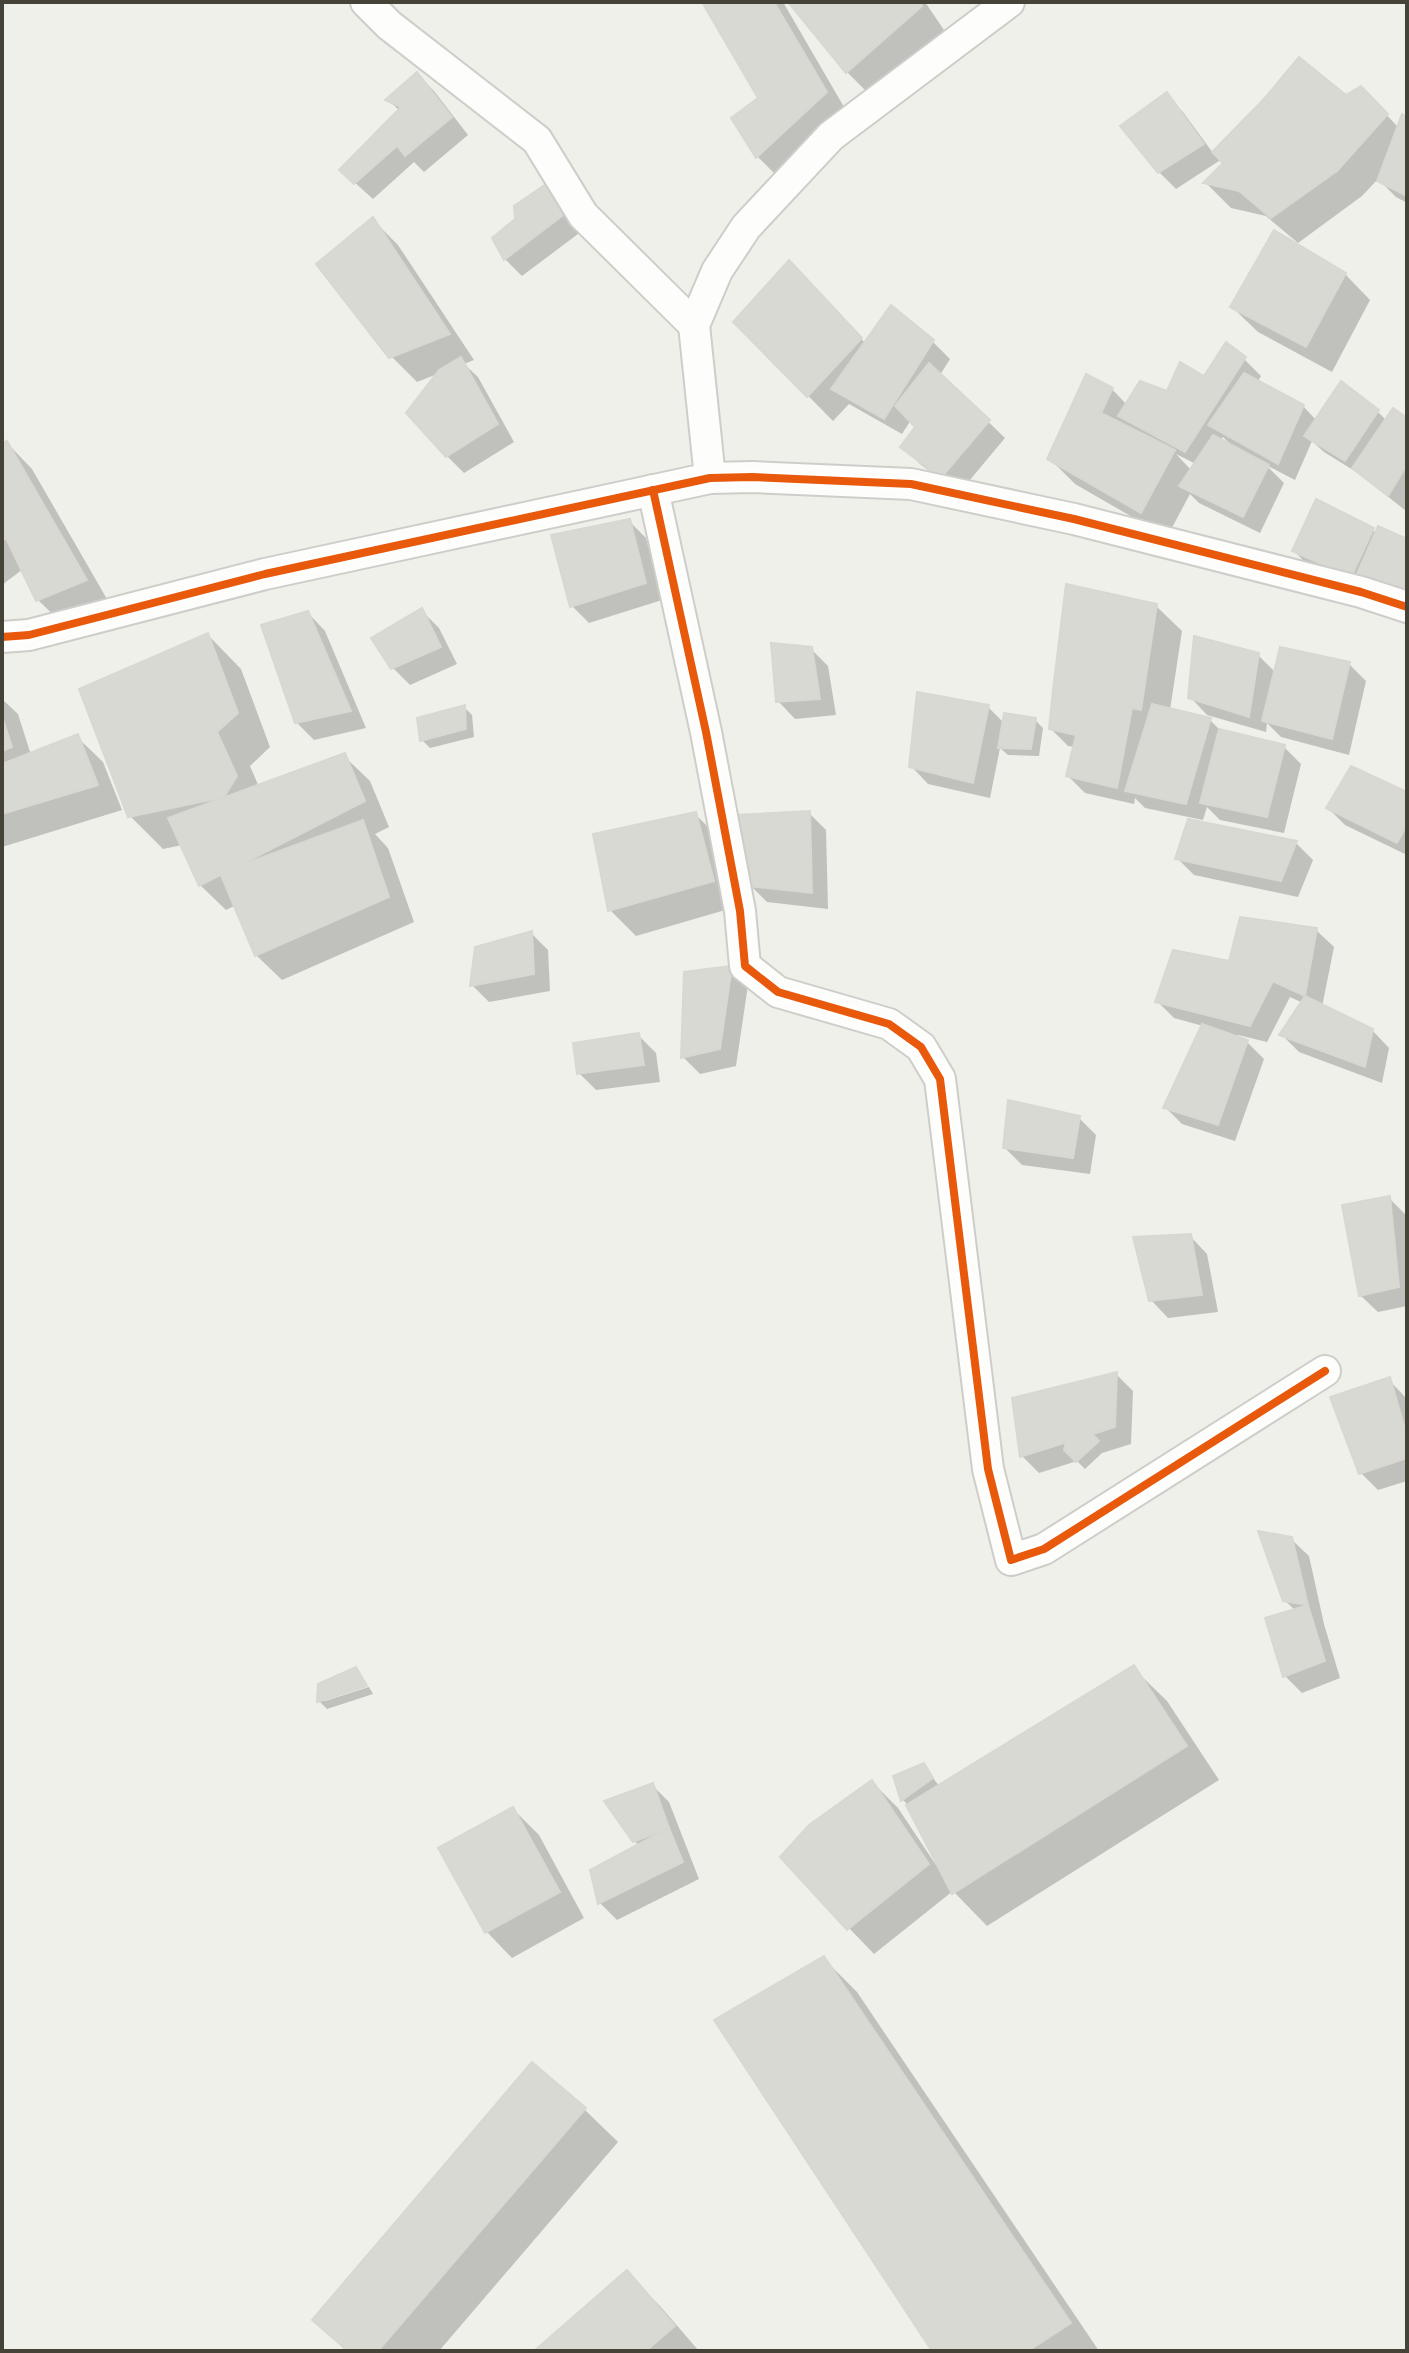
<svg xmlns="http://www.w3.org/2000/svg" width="1409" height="2353" font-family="'Noto Sans',sans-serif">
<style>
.shadow{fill:#0003;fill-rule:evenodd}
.building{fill:#d9d9d4;stroke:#d8d7d1;stroke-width:2}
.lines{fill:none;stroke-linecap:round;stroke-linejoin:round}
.minor-casing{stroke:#cecdc9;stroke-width:34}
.minor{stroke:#fdfdfc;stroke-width:30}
.cycleway-casing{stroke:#fff;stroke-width:13}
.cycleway{stroke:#e8590c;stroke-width:8}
</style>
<rect width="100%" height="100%" fill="#f0f0eb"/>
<g class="shadow">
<path d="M705,2H783L851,119L783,182L757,156L760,98Z"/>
<path d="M790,2H925L946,33L873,98L847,72Z"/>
<path d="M417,74L434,91L468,135L424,172L414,162L373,199L341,170L400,111L388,100Z"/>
<path d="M1361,88L1399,128L1407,119V203L1396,197L1378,179L1362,196L1298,243L1266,216L1231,208L1206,183L1226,163L1222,159L1176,189L1159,172L1166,95L1183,112L1213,153L1346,97Z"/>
<path d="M552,183L582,231L522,276L505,259L495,238L518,220Z"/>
<path d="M373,220L398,245L474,360L464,364L478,377L514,442L464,473L447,456L440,373L417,382L391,356Z"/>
<path d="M1345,274L1370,300L1332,372L1258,332L1232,307Z"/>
<path d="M814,288L866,344L933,342L950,359L940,375L1005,438L959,493L920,464L903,447L917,427L911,420L902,434L849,404L833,421L735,322Z"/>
<path d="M1244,359L1261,376L1257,383L1303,406L1317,421L1377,411L1387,421H1407L1406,511L1361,475L1324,452L1312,441L1295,480L1266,465L1284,483L1260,533L1199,503L1190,494L1167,537L1075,484L1049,458L1112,389L1127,405L1168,393L1204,379ZM1223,437L1233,447L1220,441ZM1176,454L1196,464L1192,471Z"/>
<path d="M7,443L32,469L111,606L64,625L38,600L23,569L2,585V446Z"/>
<path d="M629,521L646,538L662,600L589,623L572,606Z"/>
<path d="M1373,530L1377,534L1407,541L1376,593L1311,568L1294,551Z"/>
<path d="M1068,586L1156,606L1182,631L1170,710L1210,720L1222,732L1284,747L1301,764L1284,833L1220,820L1207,807L1203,820L1145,808L1135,798L1134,804L1085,793L1068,776L1075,747L1068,746L1051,729Z"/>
<path d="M422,611L439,628L457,664L410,685L393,668Z"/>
<path d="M308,613L325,631L366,728L314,740L296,722Z"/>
<path d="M208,635L241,669L270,747L250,766L259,787L344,756L370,781L389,827L375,834L388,848L414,922L282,980L256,955L236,905L226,910L200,885L182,845L163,849L130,816Z"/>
<path d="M811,649L828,666L836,715L795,719L778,701Z"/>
<path d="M1258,655L1276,673L1349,664L1366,681L1349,755L1281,737L1267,723L1266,732L1207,715L1190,697Z"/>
<path d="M2,699L18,714L31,755L77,737L103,762L122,810L2,847Z"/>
<path d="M464,707L472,715L474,737L430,748L422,740Z"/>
<path d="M988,707L1004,723L1035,720L1043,728L1039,756L1008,755L1000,748L990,798L928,784L911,766Z"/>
<path d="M1407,794V855L1345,825L1328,808Z"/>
<path d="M809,813L826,830L828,909L767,902L750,885Z"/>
<path d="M695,814L721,840L739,906L636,936L610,910Z"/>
<path d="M1296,843L1313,860L1298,897L1194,875L1177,858Z"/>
<path d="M1316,930L1334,947L1322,1007L1372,1030L1389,1048L1382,1083L1299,1052L1282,1035L1303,1003L1290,997L1267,1042L1238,1035L1237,1038L1247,1042L1264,1059L1235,1141L1182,1124L1165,1107L1203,1026L1174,1018L1157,1001L1230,964Z"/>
<path d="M531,933L548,950L550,991L489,1002L472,985Z"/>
<path d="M731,968L748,985L736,1066L700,1074L683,1057Z"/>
<path d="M638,1035L656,1053L660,1082L596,1090L579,1073Z"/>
<path d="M1079,1118L1096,1135L1090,1174L1022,1165L1005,1148Z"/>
<path d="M1389,1198L1406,1215L1407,1306L1378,1312L1360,1295Z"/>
<path d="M1190,1236L1207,1254L1218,1312L1168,1318L1151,1300Z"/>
<path d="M1116,1374L1133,1391L1131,1444L1102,1453L1085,1469L1077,1461L1039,1473L1022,1456Z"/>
<path d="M1389,1380L1407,1399V1481L1378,1490L1361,1473Z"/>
<path d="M1291,1539L1309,1556L1324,1624L1340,1678L1302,1693L1285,1676L1296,1611L1284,1600Z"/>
<path d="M1133,1668L1167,1701L1219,1780L987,1926L953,1891L874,1954L849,1928L872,1782L898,1808L936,1865L938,1863L907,1804L903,1800L895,1777L923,1765L940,1787Z"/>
<path d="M356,1669L367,1684L325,1697V1701L369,1687L373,1694L327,1709L319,1701Z"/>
<path d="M652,1785L669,1802L699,1879L617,1920L600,1903L640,1846L634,1841Z"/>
<path d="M513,1809L539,1835L584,1918L512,1958L487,1932L441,1849Z"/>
<path d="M824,1959L857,1992L1099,2351H934Z"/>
<path d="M584,2109L618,2142L439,2351H346L315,2320Z"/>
<path d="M627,2273L660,2306L699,2351H537Z"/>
</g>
<g class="building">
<path d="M702,2H774L827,92L756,158L731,118L758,98Z"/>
<path d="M788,2H919L922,6L846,73Z"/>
<path d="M1299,57L1346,95L1361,86L1388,114L1337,171L1264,99Z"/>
<path d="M417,72L452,117L405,156L397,146L354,184L339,170L401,107L385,100Z"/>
<path d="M1167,92L1204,144L1158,173L1120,126Z"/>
<path d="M1264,99L1337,171L1271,218L1239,191L1203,183L1223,163L1212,152Z"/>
<path d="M1402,114L1407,117V196L1377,181Z"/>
<path d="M552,180L566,213L504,260L492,238L515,219L514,206Z"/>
<path d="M373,217L450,334L389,358L316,264Z"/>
<path d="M1274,230L1346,273L1306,347L1230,307Z"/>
<path d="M789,260L862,338L807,397L733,322Z"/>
<path d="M891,305L934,340L884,419L831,389Z"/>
<path d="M1226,342L1246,357L1185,452L1118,416L1140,381L1167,391L1180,362L1204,376Z"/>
<path d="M461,357L498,424L446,457L406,413L439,370Z"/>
<path d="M929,363L990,420L941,478L900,447L915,427L895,406Z"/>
<path d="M1244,373L1304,405L1278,464L1208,425Z"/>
<path d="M1086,374L1113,388L1101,413L1175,450L1141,513L1047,459Z"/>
<path d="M1341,381L1379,410L1345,461L1304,436Z"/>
<path d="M1393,408L1407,418V465L1388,496L1352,468Z"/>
<path d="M1213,435L1269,465L1243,517L1179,486Z"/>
<path d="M7,441L87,580L36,601L6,538L2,541V443Z"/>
<path d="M1316,499L1374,528L1351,577L1292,551Z"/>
<path d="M630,519L646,583L570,607L551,535Z"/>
<path d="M1378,526L1407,539V599L1356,576Z"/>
<path d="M1066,584L1157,604L1141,710L1053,690Z"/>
<path d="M422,608L441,647L391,669L371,638Z"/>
<path d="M308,611L351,711L295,723L261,625Z"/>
<path d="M208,633L238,713L217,732L237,776L224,797L128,817L79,689Z"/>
<path d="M1194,636L1259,653L1249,717L1188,698Z"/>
<path d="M771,643L812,647L820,699L776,702Z"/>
<path d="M1280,647L1350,662L1332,739L1262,721Z"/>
<path d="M1053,690L1132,708L1117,788L1066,776L1076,735L1049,729Z"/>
<path d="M917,692L989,705L973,783L909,767Z"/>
<path d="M1152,704L1211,718L1186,804L1125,791Z"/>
<path d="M465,705L466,729L420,741L417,718Z"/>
<path d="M1004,713L1036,718L1031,749L998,748Z"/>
<path d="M2,716L12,747L2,751Z"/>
<path d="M1219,729L1285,745L1267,817L1200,803Z"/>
<path d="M78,734L98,785L2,814V764Z"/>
<path d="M345,753L365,801L199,886L168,818Z"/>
<path d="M1351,766L1407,792V825L1397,843L1326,808Z"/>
<path d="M810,811L812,893L748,886L734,815Z"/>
<path d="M696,812L714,881L608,911L593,834Z"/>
<path d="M1188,819L1297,841L1281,881L1175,859Z"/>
<path d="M363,820L389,897L255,956L220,873Z"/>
<path d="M1240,917L1317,928L1305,996L1229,961Z"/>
<path d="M532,931L534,974L470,986L475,947Z"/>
<path d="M1173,950L1229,961L1273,981L1250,1026L1155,1002Z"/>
<path d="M732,966L720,1049L681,1058L684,972Z"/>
<path d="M1305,996L1373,1029L1365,1067L1279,1035Z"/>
<path d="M1202,1024L1248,1040L1218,1125L1163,1108Z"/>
<path d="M639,1033L644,1065L577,1074L573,1043Z"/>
<path d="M1008,1100L1080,1116L1073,1158L1003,1148Z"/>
<path d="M1390,1196L1399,1287L1359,1296L1342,1205Z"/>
<path d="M1191,1234L1202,1295L1149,1301L1133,1237Z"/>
<path d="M1117,1372L1115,1427L1020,1457L1012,1398Z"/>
<path d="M1390,1377L1407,1436V1458L1359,1474L1330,1397Z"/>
<path d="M1073,1414L1099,1441L1076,1462L1064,1450Z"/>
<path d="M1258,1531L1292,1537L1308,1605L1283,1601Z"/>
<path d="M1308,1605L1325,1661L1283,1677L1265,1618Z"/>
<path d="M1134,1665L1187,1746L952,1894L906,1805Z"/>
<path d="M356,1667L367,1686L317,1702L318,1684Z"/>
<path d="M924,1763L933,1778L901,1801L893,1776Z"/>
<path d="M872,1780L929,1864L847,1930L780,1857L809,1825Z"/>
<path d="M653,1783L669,1828L633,1842L604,1801Z"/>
<path d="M513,1807L560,1892L485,1933L438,1848Z"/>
<path d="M669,1828L683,1862L598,1904L590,1870Z"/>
<path d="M824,1956L1071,2323L1028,2351H932L714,2020Z"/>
<path d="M532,2062L586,2108L378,2351H348L312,2320Z"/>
<path d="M627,2270L675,2326L646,2351H534Z"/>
</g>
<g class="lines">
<g class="minor-casing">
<g id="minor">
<path d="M366,2L389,25L537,140L583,215L694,325"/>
<path d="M710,478L694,325L717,271L746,227L831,136L1009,2"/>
<path d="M653,490L706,732L740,911L745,966L778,992L889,1024L921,1047L940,1079L988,1469L1011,1560L1044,1549L1325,1371"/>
<path d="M2,637L29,635L265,574L710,478L752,477L911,484L1074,519L1361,592L1407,607"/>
</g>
</g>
<use href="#minor" class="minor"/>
<g class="cycleway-casing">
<g id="cycleway">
<path d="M653,490L706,732L740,911L745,966L778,992L889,1024L921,1047L940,1079L988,1469L1011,1560L1044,1549L1325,1371"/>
<path d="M2,637L29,635L265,574L710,478L752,477L911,484L1074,519L1361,592L1407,607"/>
</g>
</g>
<use href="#cycleway" class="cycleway"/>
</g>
<rect width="1409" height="2353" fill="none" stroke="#454238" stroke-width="8"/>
</svg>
